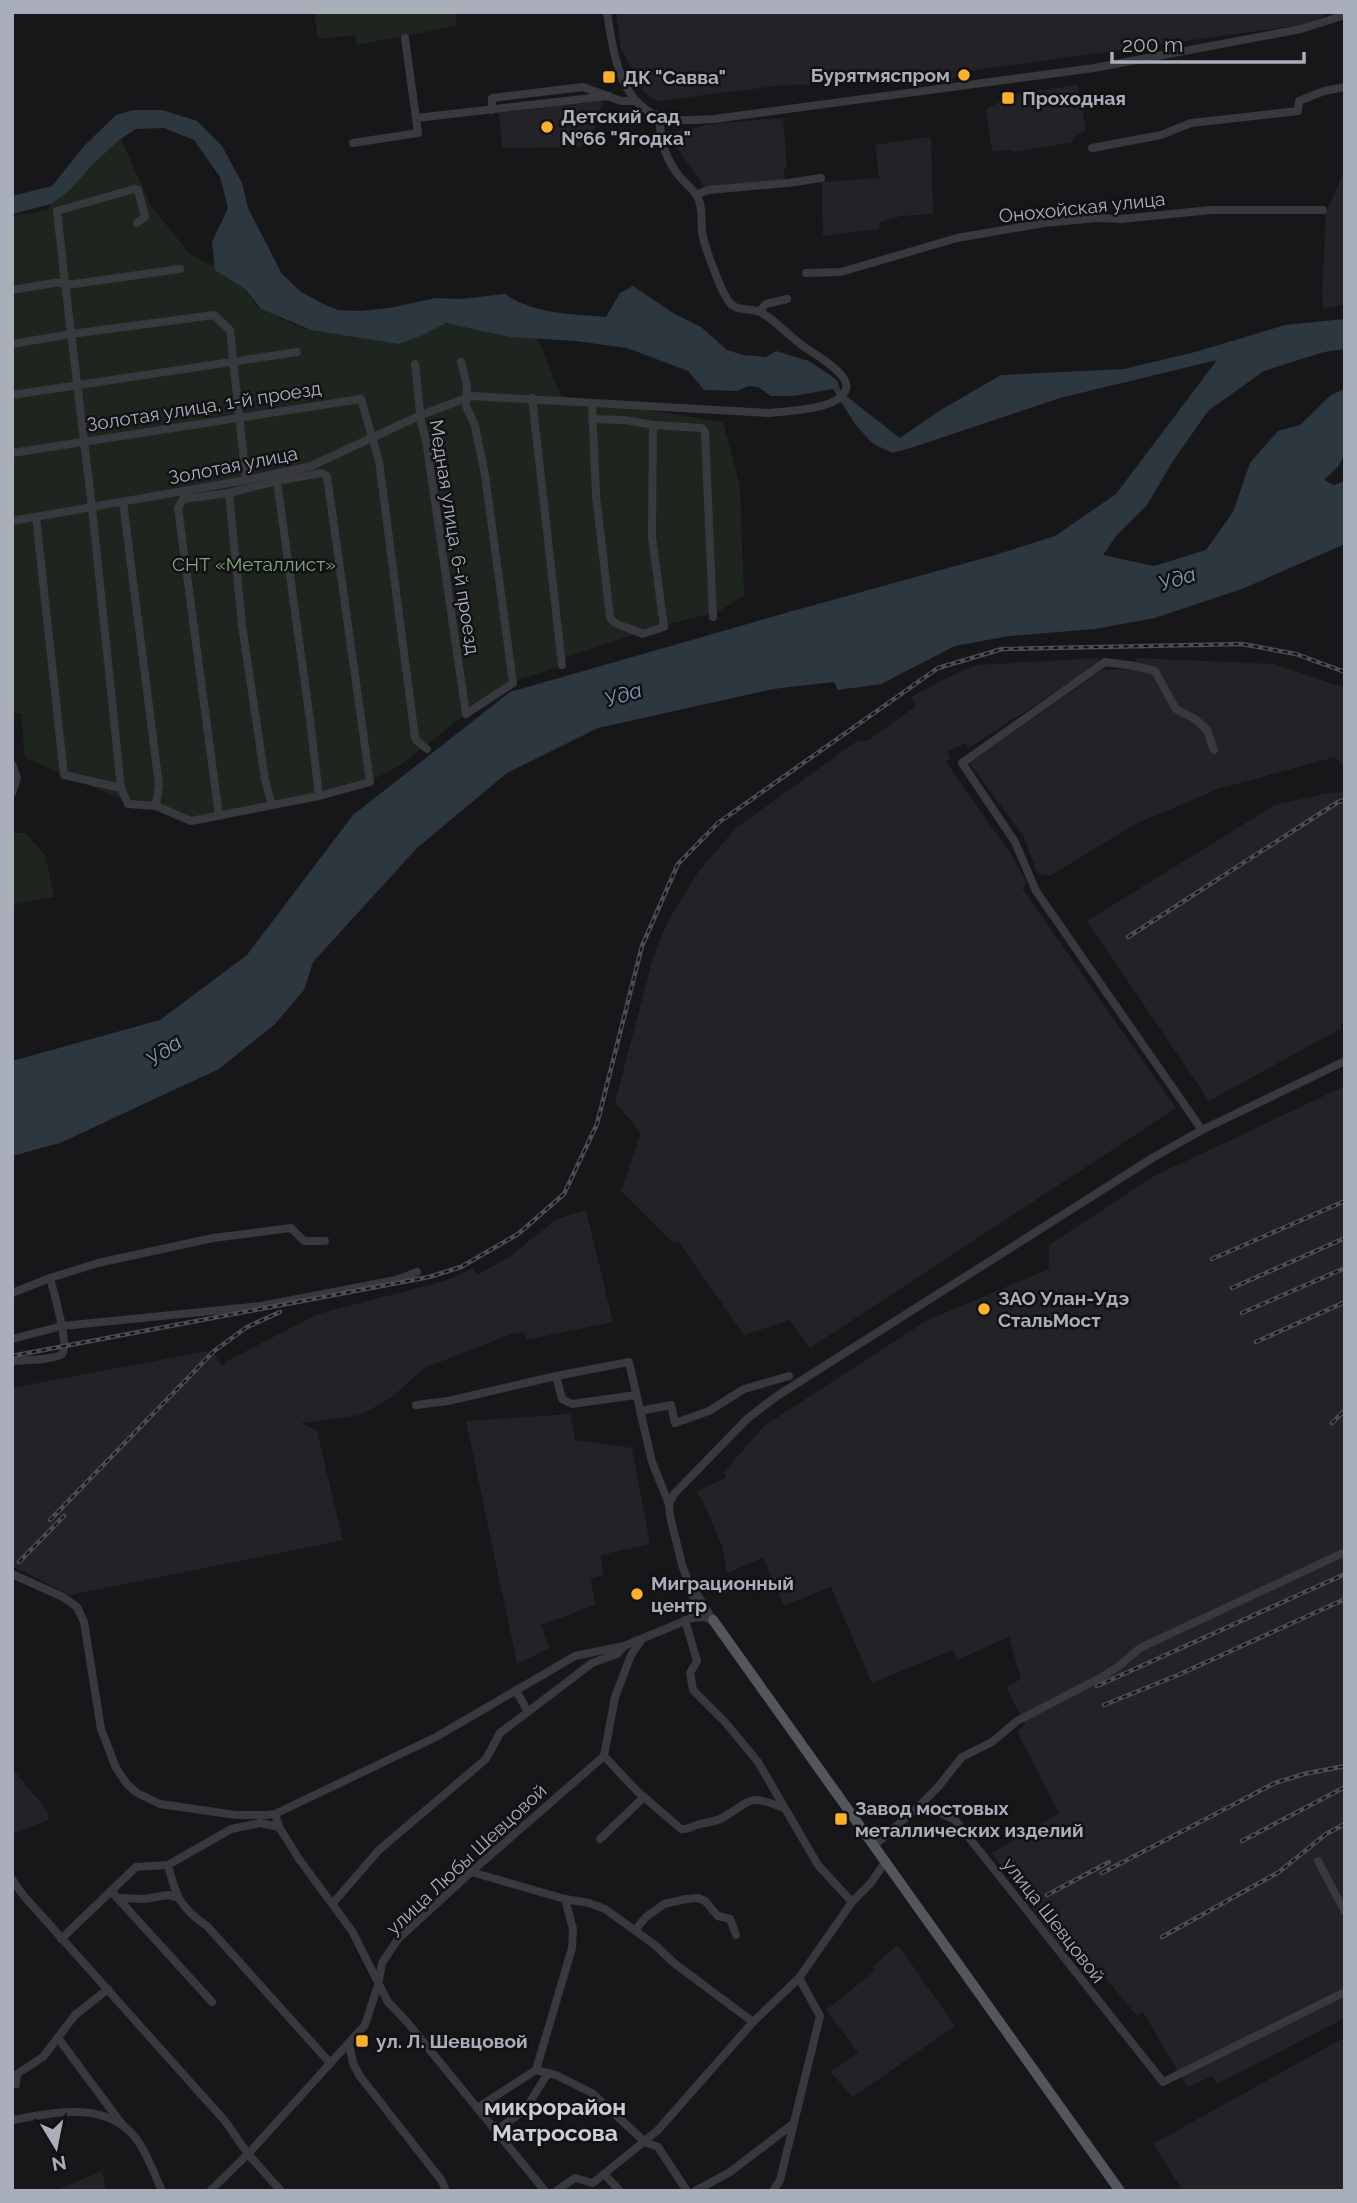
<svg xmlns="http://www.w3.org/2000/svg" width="1357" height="2203" font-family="Raleway,sans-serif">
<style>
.built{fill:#232327}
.green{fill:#1d251e}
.water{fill:#2c373f}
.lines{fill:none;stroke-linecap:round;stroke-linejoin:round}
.minor{stroke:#38393f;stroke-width:8}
.major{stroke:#54565e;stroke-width:10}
.rail-casing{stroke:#4b4d54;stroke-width:4.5}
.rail{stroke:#121215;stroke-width:2;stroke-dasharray:5;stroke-linecap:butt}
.poi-dot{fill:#ffb02a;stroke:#121215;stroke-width:2.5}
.labels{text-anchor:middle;stroke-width:5;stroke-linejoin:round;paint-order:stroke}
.poi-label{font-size:19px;font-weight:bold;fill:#a9afba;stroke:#121215;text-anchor:start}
.street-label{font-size:19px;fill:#a9afba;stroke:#121215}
.park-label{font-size:19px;fill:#7ea780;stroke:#121215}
.water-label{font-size:21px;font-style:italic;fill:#7d9eb7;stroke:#121215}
.quarter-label{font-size:23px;font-weight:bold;fill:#caced6;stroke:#121215}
</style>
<rect width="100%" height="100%" fill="#17171a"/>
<g class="built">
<path d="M616,12H1332L1307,24L970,71V76L953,78L948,82L784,85L657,101L645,93L621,49Z"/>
<path d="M1078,85L1086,130L1073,138V142L1016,152L1010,150L992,151L986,109L1000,102V96Z"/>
<path d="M603,101L590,141L579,147L502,148L499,113Z"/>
<path d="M783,118L787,168H784L785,181L705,187L676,147L675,132L711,124Z"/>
<path d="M931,137L933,214L901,216L880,222L879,229L823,236L822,182L879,178L875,145Z"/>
<path d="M1345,175V304L1323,309L1322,292L1326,213L1342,176Z"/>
<path d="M1099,658L1098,664L969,748L965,743L947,751L951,758L946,762L1013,857L1027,883L1022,888L1176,1108L810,1348L789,1320L744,1335L678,1241L674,1244L621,1191L641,1133L615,1102L653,958L668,921L698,872L736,828L857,741L869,740L916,706L911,697L946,678L977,665Z"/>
<path d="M1136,658L1274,664L1345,688V768L1335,757L1218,789L1135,824L1050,876L1037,873L1024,837L969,763L1102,670L1134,669Z"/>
<path d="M1345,792V1021L1340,1024L1342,1028L1209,1101L1087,921L1275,805L1328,793Z"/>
<path d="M1345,1086V2018L1217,2084L1213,2076L1187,2087L1143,2012L1137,2016L1078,1945L1065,1953L992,1853L1059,1813L1017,1732L1025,1724L1006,1687L1021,1679L1009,1637L957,1660L953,1650L872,1683L831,1587L784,1606L763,1558L727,1573L722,1546L701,1497L696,1492L727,1477L724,1472L764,1426L926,1321L1049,1269V1245L1154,1176Z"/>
<path d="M586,1210L613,1322L526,1340L524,1332L509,1335L424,1368L391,1398L360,1415L301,1423L317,1431L343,1540L70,1595L12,1566V1388L207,1351L215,1355L222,1366L227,1361L318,1314L448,1280L473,1268L477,1275L509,1257L557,1219Z"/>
<path d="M570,1414L575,1440L632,1448L650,1544L601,1555L603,1575L591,1579L595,1605L541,1625L550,1648L517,1664L466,1421Z"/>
<path d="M12,1768L48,1812V1820L12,1834Z"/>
<path d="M898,1945L955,2026L853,2097L830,2072L858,2053L826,2010L875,1971L872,1967Z"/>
<path d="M1345,2037V2191H1183L1153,2144Z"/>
<path d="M102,2171L106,2191H54Z"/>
</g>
<g class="green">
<path d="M314,12H455L457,26L356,45L355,35L318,39Z"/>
<path d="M121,139L151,206L190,254L237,278L257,307L304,329L403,338L436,324H468L537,336L561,396L723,422L740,486L744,595L718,612L657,627L564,658L555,668L502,685L401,765L357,788L200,820L128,802L25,758L21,713H12V216L48,210C65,180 92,158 121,139Z"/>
<path d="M12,833H25L45,855L54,897L12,905Z"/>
</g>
<path class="water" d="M134,110H162L197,121L222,146L242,183L248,208L282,274L301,292L321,303L338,310L362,311L389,308L436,298L460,299L505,294C533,314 572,314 606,317L620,293L633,286L673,313L701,327L727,350L743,355L766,357L776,351L809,361L837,380L841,392L900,438L939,411L1001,375L1124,369L1195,352L1285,325L1345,319V349L1324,352L1264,371L1208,411L1173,461L1147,505L1116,536L1103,555L1154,566L1206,550L1233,512L1250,463L1278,431L1300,425L1331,395L1345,389V452L1339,466L1324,480L1334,485L1345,481V544L1242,589L1155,618L1095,629L1009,636L955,646L881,684L838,690L834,682L773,689L598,728L507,773L417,848L313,962L304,990L275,1024L219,1069L60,1143L12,1156V1061L160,1020L247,955L353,815L510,692L789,612L995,555L1055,536L1116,494L1217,360L1060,398L914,447L892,453L872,443L855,424L833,389L793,396H771L758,387L748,386L737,391L704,390L688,371L627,348L575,341L510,337L446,323L423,335L399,344L311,330L261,309L245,289L215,270L212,242L228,208L220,177L194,140L164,128L136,129L119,140L93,164L71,189L51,204L12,214V196L52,186L85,145L116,115Z"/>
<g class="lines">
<g class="minor">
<path d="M607,12C614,56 620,114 675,120C688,121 701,119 714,119L1094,68L1301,29L1345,15"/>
<path d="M492,110V98L583,87L621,101H636"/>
<path d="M416,118L609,96"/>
<path d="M353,143L418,133L405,38"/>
<path d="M1092,148L1161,135L1191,123L1298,111L1299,101L1324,91L1345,87"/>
<path d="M696,195L708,190L788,183L821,178"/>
<path d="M806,273L841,272L957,238L1044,223L1097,218L1121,219L1211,210H1323"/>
<path d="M12,290L54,283H65L57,211L134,189L138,190L145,217L137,223"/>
<path d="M759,311L766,304L787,299"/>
<path d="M12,344L71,334L214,315L230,330L246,480"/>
<path d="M415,364L421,423L426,440L466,714L513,683L485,475L475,426L466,406L467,386L461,362"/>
<path d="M12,395L297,352"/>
<path d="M532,398L562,665"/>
<path d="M592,404L596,495L610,617C616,628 631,627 642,634L664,627L652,537L653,425"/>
<path d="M592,419L625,420L653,425L702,428L705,432L713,617"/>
<path d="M12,453L361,399L379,461L415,737L417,741L427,749"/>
<path d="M123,502L159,785L156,806"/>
<path d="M36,517L64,775L121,788L128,804L156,806L191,821L319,796L370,782L327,476L321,473L277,481L310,720L319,796"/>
<path d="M12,521L246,480L311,466L421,415L472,396L768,413C786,411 840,410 846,389C851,374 814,354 803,346C789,336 777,322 762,313C753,307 740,312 732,305C723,298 706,250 703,237C700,224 704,208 697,196C692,188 684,182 679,176C665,158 659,139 660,117"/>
<path d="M12,764L17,778L12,793"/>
<path d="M121,788L92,507L65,283L67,285L180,269"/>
<path d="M272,805L265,780L242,625L229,493L277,481"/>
<path d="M219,816L178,508L183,499L229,493"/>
<path d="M1202,1130L1036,891L1015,842L962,763L1105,662L1135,666L1155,671L1176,709L1195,719L1207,730L1214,750"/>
<path d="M12,1293L50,1278L98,1263L213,1238L291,1228L304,1241H325"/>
<path d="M12,1339L62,1326L261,1306L396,1280L417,1272"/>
<path d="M12,1361C22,1360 55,1360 62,1354C70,1346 53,1290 50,1278"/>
<path d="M556,1376L562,1399L572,1404L636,1395"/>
<path d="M416,1405L448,1401L556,1376L629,1362L652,1462L669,1504"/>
<path d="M640,1411L671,1405L675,1423L709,1411L744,1389L789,1376"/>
<path d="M12,1574L63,1597L77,1607L84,1622L101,1729L116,1768L127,1784L137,1793L160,1804L236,1815H266L275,1814L436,1737L575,1656L624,1646L692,1618L703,1617L713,1620"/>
<path d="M692,1618L694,1591"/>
<path d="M685,1620L697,1661L690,1673L693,1690L725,1722L758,1762L818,1865L852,1902"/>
<path d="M713,1620L687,1578L682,1565L670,1516L669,1504L674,1494L748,1418L777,1396L1154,1157L1202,1130L1345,1061"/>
<path d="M516,1690L528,1712"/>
<path d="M604,1756L637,1791L681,1829C688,1830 690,1827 697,1825C706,1822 716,1822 724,1817C754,1799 748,1794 784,1808"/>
<path d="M919,1806L938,1787L962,1757L992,1742L1017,1721L1102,1677L1119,1666L1140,1648L1345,1552"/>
<path d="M275,1814L279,1827L299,1859L352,1931L388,2002L407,2022L545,2191"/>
<path d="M279,1827L260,1823L231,1829L168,1865C176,1896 179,1907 207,1926L330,2063"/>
<path d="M600,1839L644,1797"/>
<path d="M875,1845L919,1806L936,1811L955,1820L1163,2082L1345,1992"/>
<path d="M1318,1861L1345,1912"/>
<path d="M471,1872L565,1899L589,1903L605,1909L655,1945L674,1963L753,2022L799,1978"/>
<path d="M12,1879L23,1895L225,2121L248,2154L281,2191"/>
<path d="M111,1891L212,2002"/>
<path d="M118,1898L144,1899L168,1895L176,1897"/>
<path d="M333,1903L379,1850L486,1759L500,1733L592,1663L617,1654L624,1646"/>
<path d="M635,1930L646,1917L664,1904L686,1899L698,1898L705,1901L718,1916L730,1919L736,1935"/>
<path d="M61,1939L136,1867L168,1865"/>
<path d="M58,2038L121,2123"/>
<path d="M349,2043L353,2063L359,2075L442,2181L446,2191"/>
<path d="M536,2070L556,2075L592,2093L645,2142L658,2147L687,2191"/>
<path d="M16,2084L17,2074L43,2057L75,2015L108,1989"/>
<path d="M477,2108L536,2070L572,1948L573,1929L565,1899"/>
<path d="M12,2120C54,2113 104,2100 135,2137C147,2152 154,2174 162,2191"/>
<path d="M495,2131L525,2110L548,2073"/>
<path d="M604,2174L620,2191"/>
<path d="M210,2191L248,2154L365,2025L378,1985L382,1963L398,1939L471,1872L604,1756L615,1697L631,1655L642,1639"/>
<path d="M556,2191L575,2178L593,2183L658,2130L753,2022"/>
<path d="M695,2191L730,2172L793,2124"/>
<path d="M773,2191L780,2180L820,2016L799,1978L852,1902L870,1884L886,1861"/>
</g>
<path class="major" d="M713,1620L1120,2191"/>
<g class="rail-casing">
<g id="rail">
<path d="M1128,937L1338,802L1345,800"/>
<path d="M1212,1259L1345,1201"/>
<path d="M1232,1288L1345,1238"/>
<path d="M1242,1313L1345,1268"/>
<path d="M1256,1342L1345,1302"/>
<path d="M12,1356L429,1277L461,1267L518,1234L564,1194L597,1124L642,946L678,864L718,823L938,668L1002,649L1242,644L1296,654L1345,672"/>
<path d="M1332,1423L1345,1410"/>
<path d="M50,1520L214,1351L247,1327L280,1312"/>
<path d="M19,1562L64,1516"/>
<path d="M1097,1686L1345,1574"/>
<path d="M1104,1705L1178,1675L1345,1599"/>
<path d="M1242,1841L1345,1787"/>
<path d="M1102,1873L1275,1783L1304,1774L1345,1766"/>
<path d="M1047,1895L1109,1862"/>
<path d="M1162,1937L1279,1872L1326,1834L1345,1824"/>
</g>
</g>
<use href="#rail" class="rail"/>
</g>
<g class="poi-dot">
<circle cx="964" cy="75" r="7"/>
<rect x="602" y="70" width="14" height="14" rx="3.5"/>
<rect x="1001" y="91" width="14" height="14" rx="3.5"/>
<circle cx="547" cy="127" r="7"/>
<circle cx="984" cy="1309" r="7"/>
<circle cx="637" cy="1594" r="7"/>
<rect x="834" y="1812" width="14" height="14" rx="3.5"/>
<rect x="355" y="2034" width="14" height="14" rx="3.5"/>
</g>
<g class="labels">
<g class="poi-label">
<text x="950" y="82" text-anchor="end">Бурятмяспром</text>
<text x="623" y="84">ДК "Савва"</text>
<text x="1022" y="105">Проходная</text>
<text x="561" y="123">Детский сад<tspan x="561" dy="22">№66 "Ягодка"</tspan></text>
<text x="998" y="1305">ЗАО Улан-Удэ<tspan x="998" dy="22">СтальМост</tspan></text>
<text x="651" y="1590">Миграционный<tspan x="651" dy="22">центр</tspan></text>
<text x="855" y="1815">Завод мостовых<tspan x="855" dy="22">металлических изделий</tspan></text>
<text x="376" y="2048">ул. Л. Шевцовой</text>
</g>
<g class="street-label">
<text transform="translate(1082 207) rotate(-6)" y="7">Онохойская улица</text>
<text transform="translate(204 406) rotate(-9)" y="7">Золотая улица, 1-й проезд</text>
<text transform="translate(233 465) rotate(-11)" y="7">Золотая улица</text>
<text transform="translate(455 537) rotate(81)" y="7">Медная улица, 6-й проезд</text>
<text transform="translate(466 1859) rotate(-43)" y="7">улица Любы Шевцовой</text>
<text transform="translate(1054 1920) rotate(52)" y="7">улица Шевцовой</text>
</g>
<g class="park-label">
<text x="254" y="571">СНТ «Металлист»</text>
</g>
<g class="water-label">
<text transform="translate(1177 579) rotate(-17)" y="7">Уда</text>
<text transform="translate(623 695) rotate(-17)" y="7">Уда</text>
<text transform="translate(164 1051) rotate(-36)" y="7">Уда</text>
</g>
<g class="quarter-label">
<text x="555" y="2115">микрорайон<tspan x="555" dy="26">Матросова</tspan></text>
</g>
</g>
<rect width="1357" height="2203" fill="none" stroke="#a9afba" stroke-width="28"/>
<g transform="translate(56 2147) rotate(170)" stroke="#121215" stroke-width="5" paint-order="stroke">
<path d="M0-5L12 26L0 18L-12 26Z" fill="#a9afba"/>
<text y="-10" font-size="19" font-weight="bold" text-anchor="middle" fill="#a9afba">N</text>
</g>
<path d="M1112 52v10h192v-10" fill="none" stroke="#a9afba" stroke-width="3.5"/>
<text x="1122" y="52" font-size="21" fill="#a9afba" stroke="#121215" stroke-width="5" paint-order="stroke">200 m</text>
</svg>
